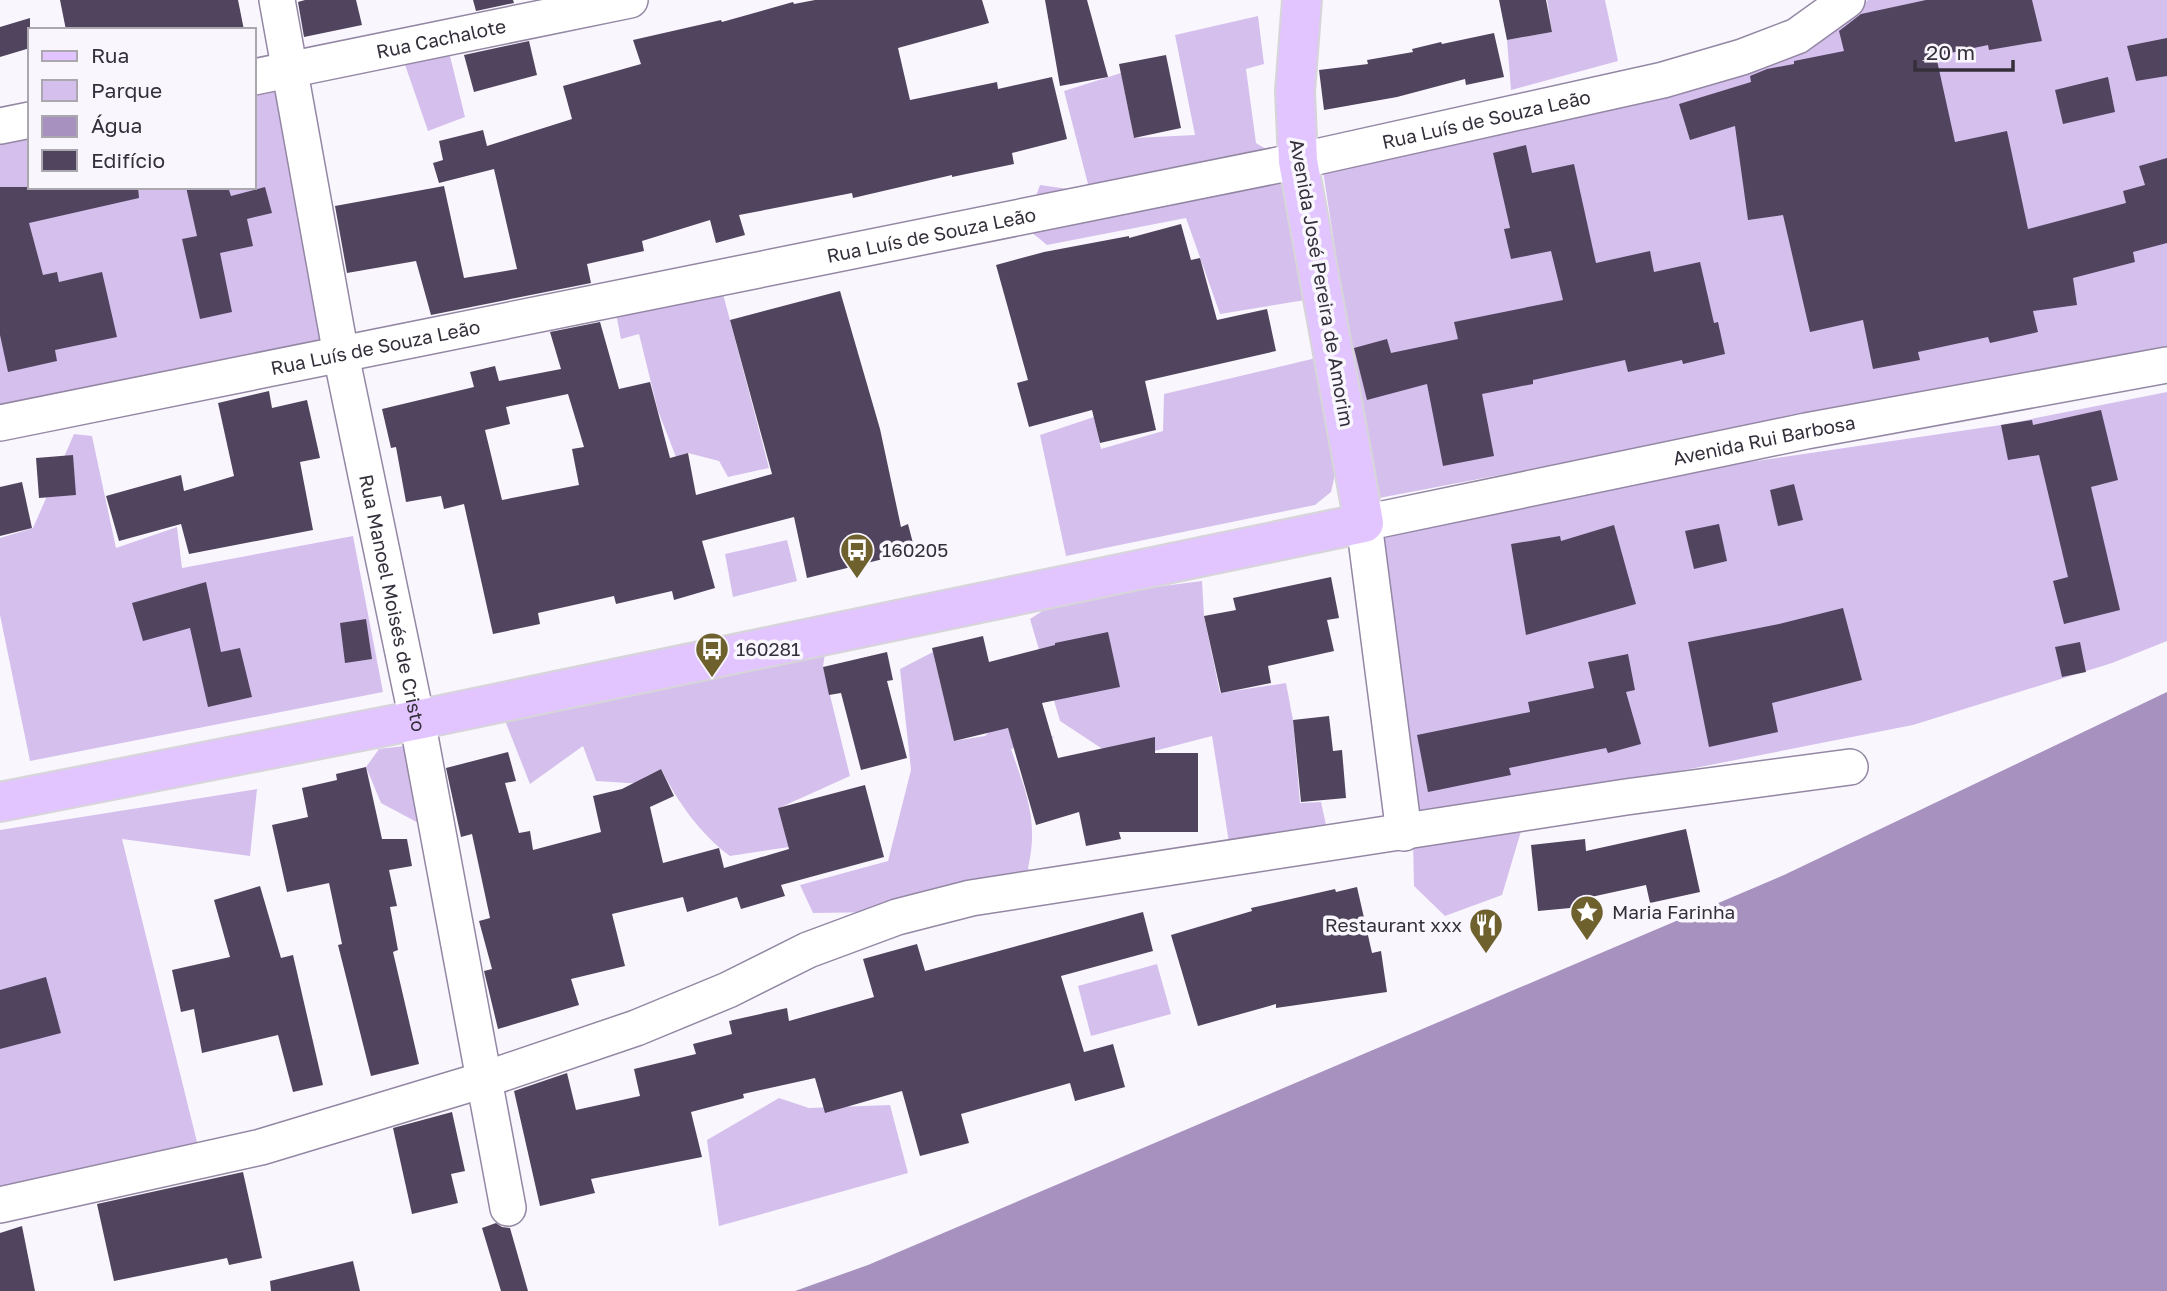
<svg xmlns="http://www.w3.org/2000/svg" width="2167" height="1291" font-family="'Golos Text',sans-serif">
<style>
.green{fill:#d5c0ed}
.water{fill:#a691bf}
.building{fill:#51445f;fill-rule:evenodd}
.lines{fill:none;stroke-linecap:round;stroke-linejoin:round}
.minor-casing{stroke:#9487a4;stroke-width:38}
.major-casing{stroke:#d6d5d8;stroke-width:42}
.minor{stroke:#fff;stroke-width:35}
.major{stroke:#e2c5ff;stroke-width:38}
.labels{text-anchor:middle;stroke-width:7;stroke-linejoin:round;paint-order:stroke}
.street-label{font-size:19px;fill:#342f3b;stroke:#f9f7fd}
.poi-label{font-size:19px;fill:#342f3b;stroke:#f9f7fd;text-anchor:start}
</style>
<rect width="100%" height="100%" fill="#f9f7fd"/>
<g class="green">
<path d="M1547,0H1605L1618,61L1511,90L1507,40L1552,32Z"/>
<path d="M1868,0H2167V348L1374,499L1322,165L1815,37Z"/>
<path d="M1258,16L1264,64L1246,69L1256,143L1274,154L1288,202L1305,300L1220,314L1186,218L1047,245L1025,227L1040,185L1090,192L1064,91L1121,73L1134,138L1195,135L1175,35Z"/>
<path d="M448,48L465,117L428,131L402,56Z"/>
<path d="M280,85L324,342L0,409V140L30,134V187H254V90Z"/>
<path d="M722,290L769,468L728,477L719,461L688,453L676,457L658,411L639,334L621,339L616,314Z"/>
<path d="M1316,358L1336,470L1331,492L1315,505L1066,556L1040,435L1094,417L1101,449L1163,431L1164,394Z"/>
<path d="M2167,392V641L2112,663L1913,725L1700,767L1412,820L1374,527L1660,475L2001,425Z"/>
<path d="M74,434L92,436L116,548L177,527L182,568L353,536L383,692L30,761L0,615V538L33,528Z"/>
<path d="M787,540L797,581L733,597L725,554Z"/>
<path d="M1202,581L1204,616L1220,693L1286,683L1293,720L1300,803L1321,802L1328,834L1230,849L1212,736L1112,762L1101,748L1060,721L1030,619L1061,599Z"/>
<path d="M826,646L823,667L850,776L779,808L789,847L730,856C701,835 677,801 661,769L645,777L644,784L596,781L583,746L530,784L502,713Z"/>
<path d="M933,652L954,741L985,736L995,726L1055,737L1011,749C1026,792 1039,821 1028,868L1034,879L886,912L813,913L800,885L888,861L911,770L900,669Z"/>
<path d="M412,745L426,827L381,803L366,767L379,749Z"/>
<path d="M257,789L250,856L122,839L199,1150L0,1190V830Z"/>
<path d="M1522,828L1502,895L1445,916L1414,886L1413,842Z"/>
<path d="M1157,964L1171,1014L1091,1036L1078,986Z"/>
<path d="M779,1098L809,1108L890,1105L908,1173L719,1226L707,1140Z"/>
</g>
<path class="water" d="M2167,692V1291H795L868,1265L1784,875Z"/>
<g class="building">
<path d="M60,0H238L244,30H66Z"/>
<path d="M305,0H356L362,25L304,37L298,2Z"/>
<path d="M473,0H513L514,3L476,11Z"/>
<path d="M815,0H982L989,23L898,48L910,100L997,82L998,89L1052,77L1067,139L1012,153L1014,164L952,177V175L853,198L852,193L739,215L745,235L716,243L710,220L642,241L644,251L587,264L591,283L431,315L416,261L347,273L335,206L444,186L464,278L517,269L494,169L439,183L433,163L443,160L439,141L483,130L487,146L572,119L563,86L641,64L633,40L721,20L722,22L793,2L794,4Z"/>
<path d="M1045,0H1087L1108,77L1060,86Z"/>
<path d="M1499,0H1546L1552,32L1507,40Z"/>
<path d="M1926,0H2032L2042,41L1989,50L1988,45L1936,56L1955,142L2007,131L2028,229L2126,203L2123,191L2145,185L2139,166L2167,158V243L2133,252L2135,262L2073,278L2077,305L2033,311L2038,332L1990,343L1988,337L1918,352L1920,360L1873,369L1863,320L1810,332L1783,215L1748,220L1735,126L1690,140L1679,104L1751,82L1750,76L1767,69L1794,64V61L1844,51L1839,31L1861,14Z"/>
<path d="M30,18V48L0,57V27Z"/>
<path d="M1494,33L1504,77L1466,85L1465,79L1397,97L1324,110L1319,70L1368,64L1367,60L1413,52L1412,49L1441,42L1442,44Z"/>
<path d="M2167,38V76L2136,81L2127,46Z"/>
<path d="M529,41L537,75L474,92L464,55Z"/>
<path d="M1166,55L1181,128L1134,138L1119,64Z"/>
<path d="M2108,77L2115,112L2063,124L2055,90Z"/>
<path d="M1526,145L1532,173L1574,164L1596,263L1650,251L1654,272L1700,262L1714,323L1718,322L1725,354L1683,364L1682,360L1628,372L1625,360L1533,380V384L1482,394L1494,456L1443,466L1427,384L1367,400L1354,348L1387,339L1391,353L1458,339L1454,322L1563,300L1551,251L1511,259L1504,229L1510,228L1493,153Z"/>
<path d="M0,187H138L139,198L29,223L43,275L57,272L59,282L102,272L117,337L55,350L57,361L8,372L0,335Z"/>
<path d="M186,187H228L231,196L265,187L272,213L247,219L253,246L220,253L232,312L200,319L182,239L197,236Z"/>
<path d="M1181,224L1191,260L1200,258L1217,320L1267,309L1276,351L1145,381L1156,430L1100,443L1092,410L1029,427L1017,383L1028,380L996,265L1044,252L1129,236V238Z"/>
<path d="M840,291L880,429L901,527L908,524L915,551L807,578L794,517L702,541L715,588L674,600L672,591L616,604L614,596L538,613L540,624L493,634L464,504L444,509L441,496L406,502L396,447L391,448L382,409L474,387L470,372L495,366L499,381L561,369L550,332L600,322L619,389L650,382L670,458L688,453L696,495L772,474L730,320ZM568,394L584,447L572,449L579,485L502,500L485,430L510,424L506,407Z"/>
<path d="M269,391L272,408L307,400L320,458L300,462L313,530L189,554L181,524L119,541L106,496L181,475L184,491L234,476L218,403Z"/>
<path d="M2101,410L2118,480L2091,487L2120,610L2064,624L2053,581L2068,577L2039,455L2008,460L2001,425L2032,420L2033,425Z"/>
<path d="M73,455L76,495L39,498L36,458Z"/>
<path d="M22,482L32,528L0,536V487Z"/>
<path d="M1794,484L1803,520L1778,526L1770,490Z"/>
<path d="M1719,524L1727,561L1694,569L1685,531Z"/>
<path d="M1614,525L1636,604L1526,635L1511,544L1560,536L1561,541Z"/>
<path d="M1331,577L1339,618L1327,620L1334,651L1268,666L1271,683L1221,693L1204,616L1236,610L1233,598Z"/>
<path d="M206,582L221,652L240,648L252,697L208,707L190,628L143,641L132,603Z"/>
<path d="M1843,608L1862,680L1772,703L1778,732L1709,747L1688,642L1779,624Z"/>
<path d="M366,619L372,659L345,663L340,623Z"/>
<path d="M1108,632L1120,687L1042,703L1058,758L1155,737V753H1198V832H1119L1121,839L1086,846L1079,812L1036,825L1008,728L954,741L932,648L983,636L989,662L1055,645V643Z"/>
<path d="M2080,642L2086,672L2062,677L2055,647Z"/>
<path d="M887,652L893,680L887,681L907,758L861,770L841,693L829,695L823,667Z"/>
<path d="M1628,654L1635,690L1626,692L1641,744L1608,753L1606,748L1509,768L1511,775L1428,792L1417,735L1530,712L1528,702L1594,688L1588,662Z"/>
<path d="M1329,716L1333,751L1342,750L1346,798L1301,802L1293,720Z"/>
<path d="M508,752L516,781L505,783L519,833L530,831L533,850L601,832L593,796L622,789L661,769L674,796L650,807L663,863L719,848L724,868L789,849L778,808L865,785L884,857L781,885L785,896L741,909L737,897L687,912L683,897L612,914L625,966L571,979L579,1005L498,1029L484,971L492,969L479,921L490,918L472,834L461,837L446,768Z"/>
<path d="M366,767L382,839H407L412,866L389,870L397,906L390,907L398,950L393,952L419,1064L371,1076L338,945L342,944L329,883L287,892L272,825L308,817L302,788L337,780L336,774Z"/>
<path d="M1686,829L1700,892L1650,903L1646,885L1591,897L1592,906L1538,911L1531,845L1585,839L1586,851Z"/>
<path d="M260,886L281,958L293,955L323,1085L293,1092L278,1035L202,1053L194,1009L181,1012L172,970L230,957L214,900Z"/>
<path d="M1357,887L1372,953L1381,951L1387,992L1276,1008V1004L1198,1026L1171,935L1252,911L1251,908L1335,889L1336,892Z"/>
<path d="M1143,912L1153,951L1061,976L1084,1052L1113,1044L1125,1087L1075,1101L1070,1083L961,1114L969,1143L920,1156L902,1091L825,1113L815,1078L743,1094L744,1098L691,1112L702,1157L591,1179L595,1193L540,1206L514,1091L567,1073L576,1110L640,1096L634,1069L696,1054L693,1044L732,1034L729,1021L787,1008L789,1021L874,997L863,959L917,944L925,971Z"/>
<path d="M46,977L61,1033L0,1049V990Z"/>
<path d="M452,1112L465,1171L451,1174L458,1203L412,1214L393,1128Z"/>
<path d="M243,1172L262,1258L229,1265L227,1258L114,1281L97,1204Z"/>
<path d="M496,1223L502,1227L510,1228L528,1291H501L482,1228Z"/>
<path d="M22,1226L35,1291H0V1233Z"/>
<path d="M353,1261L360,1291H271L270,1281Z"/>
</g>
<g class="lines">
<g class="minor-casing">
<g id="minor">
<path id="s1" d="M277,0L341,355L417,720L508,1208"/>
<path id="s2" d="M254,77L630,0"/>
<path d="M0,126L30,120"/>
<path id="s3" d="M0,423L1298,161L1663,80L1742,57L1797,36L1847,0"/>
<path id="s4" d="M1404,833L1364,523L1806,431L2167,365"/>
<path d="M0,1205L261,1147L483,1080L636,1028L728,990L808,950L897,917L971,898L1626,797L1850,767"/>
</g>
</g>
<g class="major-casing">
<path id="major" d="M0,802L417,720L1364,523L1298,161L1295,91L1302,0"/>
</g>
<use href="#minor" class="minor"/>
<use href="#major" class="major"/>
</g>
<defs>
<g id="bus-pin" transform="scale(1.75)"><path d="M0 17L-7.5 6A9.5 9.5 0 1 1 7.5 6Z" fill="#6e612e" stroke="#f9f7fd"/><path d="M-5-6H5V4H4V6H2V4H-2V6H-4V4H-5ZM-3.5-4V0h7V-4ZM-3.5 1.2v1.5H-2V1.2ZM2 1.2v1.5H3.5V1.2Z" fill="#fff"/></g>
<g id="sight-pin" transform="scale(1.75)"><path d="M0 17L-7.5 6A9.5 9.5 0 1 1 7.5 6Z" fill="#6e612e" stroke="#f9f7fd"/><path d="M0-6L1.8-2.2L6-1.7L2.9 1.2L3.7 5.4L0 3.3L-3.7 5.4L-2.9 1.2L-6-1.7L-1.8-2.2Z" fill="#fff"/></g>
<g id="restaurant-pin" transform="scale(1.75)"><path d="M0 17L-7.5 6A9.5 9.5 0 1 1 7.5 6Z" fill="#6e612e" stroke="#f9f7fd"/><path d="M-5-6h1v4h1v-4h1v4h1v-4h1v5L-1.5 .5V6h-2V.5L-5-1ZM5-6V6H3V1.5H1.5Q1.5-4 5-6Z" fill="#fff"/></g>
</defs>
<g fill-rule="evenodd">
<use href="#bus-pin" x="857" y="550"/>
<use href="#bus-pin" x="712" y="649"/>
<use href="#sight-pin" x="1587" y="912"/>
<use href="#restaurant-pin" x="1486" y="925"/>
</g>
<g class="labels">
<g class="street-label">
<text dy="7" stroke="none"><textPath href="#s2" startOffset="191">Rua Cachalote</textPath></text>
<text dy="7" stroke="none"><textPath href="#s3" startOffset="1517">Rua Luís de Souza Leão</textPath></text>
<text dy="7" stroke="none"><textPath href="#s3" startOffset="950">Rua Luís de Souza Leão</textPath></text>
<text transform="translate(1322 283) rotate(80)" y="7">Avenida José Pereira de Amorim</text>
<text dy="7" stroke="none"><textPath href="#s3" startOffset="383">Rua Luís de Souza Leão</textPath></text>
<text dy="7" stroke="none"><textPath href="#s4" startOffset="721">Avenida Rui Barbosa</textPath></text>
<text dy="7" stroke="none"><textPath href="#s1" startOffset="614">Rua Manoel Moisés de Cristo</textPath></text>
</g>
<g class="poi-label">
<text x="882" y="557">160205</text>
<text x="736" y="656">160281</text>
<text x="1612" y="919">Maria Farinha</text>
<text x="1462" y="932" text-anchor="end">Restaurant xxx</text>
</g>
</g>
<rect x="28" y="28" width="228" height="161" fill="#f9f7fd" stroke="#aaa7af" stroke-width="2"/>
<rect x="42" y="51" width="35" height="10" fill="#e2c5ff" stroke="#aaa7af" stroke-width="2"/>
<text x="91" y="63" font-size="21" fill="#342f3b">Rua</text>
<rect x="42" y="80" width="35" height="21" fill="#d5c0ed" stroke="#aaa7af" stroke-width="2"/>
<text x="91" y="98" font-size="21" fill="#342f3b">Parque</text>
<rect x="42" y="116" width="35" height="21" fill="#a691bf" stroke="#aaa7af" stroke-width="2"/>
<text x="91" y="133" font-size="21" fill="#342f3b">Água</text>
<rect x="42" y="150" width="35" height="21" fill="#51445f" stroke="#aaa7af" stroke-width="2"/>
<text x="91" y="168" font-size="21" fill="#342f3b">Edifício</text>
<path d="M1915 60v10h98v-10" fill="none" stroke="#342f3b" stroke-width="3.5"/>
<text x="1926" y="60" font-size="21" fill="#342f3b" stroke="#f9f7fd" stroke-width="5" paint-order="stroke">20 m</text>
</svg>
